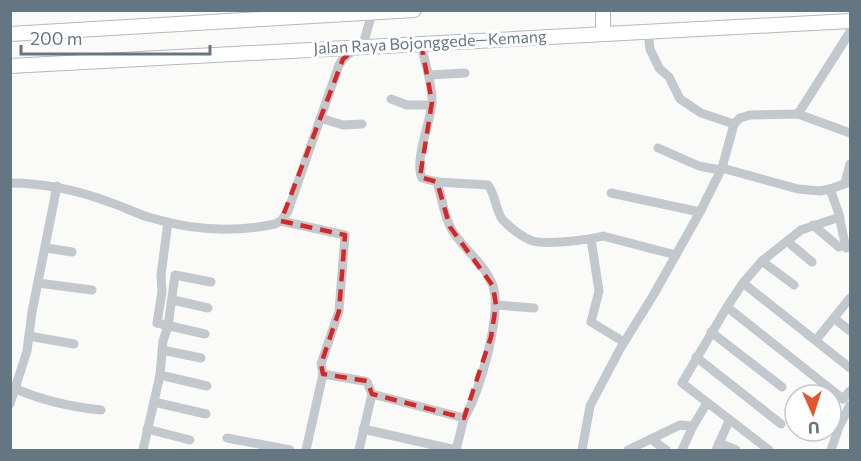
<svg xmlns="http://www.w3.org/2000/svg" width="861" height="461" font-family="Commissioner,sans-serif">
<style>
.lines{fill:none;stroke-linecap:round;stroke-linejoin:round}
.highway-casing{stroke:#b4b9bd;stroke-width:16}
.minor{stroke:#c3c8cc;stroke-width:9}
.highway{stroke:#fff;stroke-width:14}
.marked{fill:none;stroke:#d62828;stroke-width:4.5;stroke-dasharray:12 8;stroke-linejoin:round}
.labels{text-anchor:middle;stroke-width:6;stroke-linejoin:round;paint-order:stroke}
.street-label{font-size:16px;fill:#657683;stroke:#fff}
</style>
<rect width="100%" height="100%" fill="#fafaf8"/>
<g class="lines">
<g class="highway-casing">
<g id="highway">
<path d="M10,34L414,10"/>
<path d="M603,34V10"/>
<path d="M10,66L850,21"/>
</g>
</g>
<g class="minor">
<path d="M648,32L650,49L659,68L669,77L680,99L701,113L734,124"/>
<path d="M421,43C424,63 433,82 432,103C430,123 414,162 422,178L437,182L488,185C496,195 495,209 502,219C509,227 523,238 533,241C548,245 587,240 603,236L676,255"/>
<path d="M429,75L465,73"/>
<path d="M391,99L407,105H431"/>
<path d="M798,114L850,32"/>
<path d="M320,118L343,125L362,124"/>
<path d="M658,148L699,166L720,170"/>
<path d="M437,182C442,198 444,217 452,230C464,250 485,264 493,286C502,313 480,394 464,418"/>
<path d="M10,183C45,183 77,190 109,202C122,206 135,213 148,217C190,230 232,233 275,224L281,221L288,211L339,65L343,59L364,41L373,10"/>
<path d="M845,183L850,164"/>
<path d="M830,189L820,191L798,189L722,168L734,124L740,118L750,115L798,114L850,133"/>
<path d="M611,193L700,212"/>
<path d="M281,221L345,235L339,311L321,364L323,374L306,450"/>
<path d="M168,222L161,275L162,292L157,323L205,334"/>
<path d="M813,225L839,247"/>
<path d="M591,239L599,291L591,322L624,342"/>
<path d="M788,242L812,262"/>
<path d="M46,248L72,252"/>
<path d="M846,248L838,211L830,189L850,182"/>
<path d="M762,261L794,285"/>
<path d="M38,283L92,290"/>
<path d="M743,283L850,368"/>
<path d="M173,300L208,308"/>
<path d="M496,305L534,308"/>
<path d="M727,307L843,399L850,391"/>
<path d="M834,318L850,331"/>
<path d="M711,332L782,387"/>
<path d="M29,336L74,344"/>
<path d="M816,340L850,298"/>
<path d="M162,350L201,358"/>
<path d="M696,357L781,424"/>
<path d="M323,374L364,381L367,382L372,394L464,418L456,450"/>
<path d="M160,375L207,386"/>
<path d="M16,389C44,401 71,407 101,410"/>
<path d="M154,402L206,414"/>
<path d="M10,404L27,351L32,312L57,186"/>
<path d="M147,429L190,440"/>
<path d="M363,429L456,450"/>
<path d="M227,438L290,450"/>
<path d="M651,439L666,450"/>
<path d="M719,443L736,450"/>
<path d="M143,450L160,375L163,341L168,326L175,275L211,282"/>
<path d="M359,450L372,394"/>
<path d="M582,450L590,406L620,349L654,294L700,212L722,168"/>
<path d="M628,450L680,425L693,426L707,403"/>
<path d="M682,450L693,426"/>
<path d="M716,450L729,421"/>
<path d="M769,450L682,383L727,307L743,283L762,261L801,230L840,217"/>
<path d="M831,450L839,427L850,405"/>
</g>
<use href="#highway" class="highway"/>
</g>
<path class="marked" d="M421,43L432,102L420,177L437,182L450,227L493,286L496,305L491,337L464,418L372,394L367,381L323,374L321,364L339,311L345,235L281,221L343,59L360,46Z"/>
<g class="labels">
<g class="street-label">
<text transform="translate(430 42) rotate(-3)" y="6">Jalan Raya Bojonggede—Kemang</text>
</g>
</g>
<rect width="861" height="461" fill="none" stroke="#657683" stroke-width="24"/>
<g transform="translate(813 413) rotate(177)"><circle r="28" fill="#ffffff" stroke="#c1c8cd" stroke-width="1.5"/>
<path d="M0-4.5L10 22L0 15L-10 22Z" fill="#e4572e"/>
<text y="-9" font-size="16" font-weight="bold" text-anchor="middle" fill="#657683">U</text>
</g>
<path d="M21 45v9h189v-9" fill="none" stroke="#657683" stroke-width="3"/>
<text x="30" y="45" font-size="18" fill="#657683" stroke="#ffffff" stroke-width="4.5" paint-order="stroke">200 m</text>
</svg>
